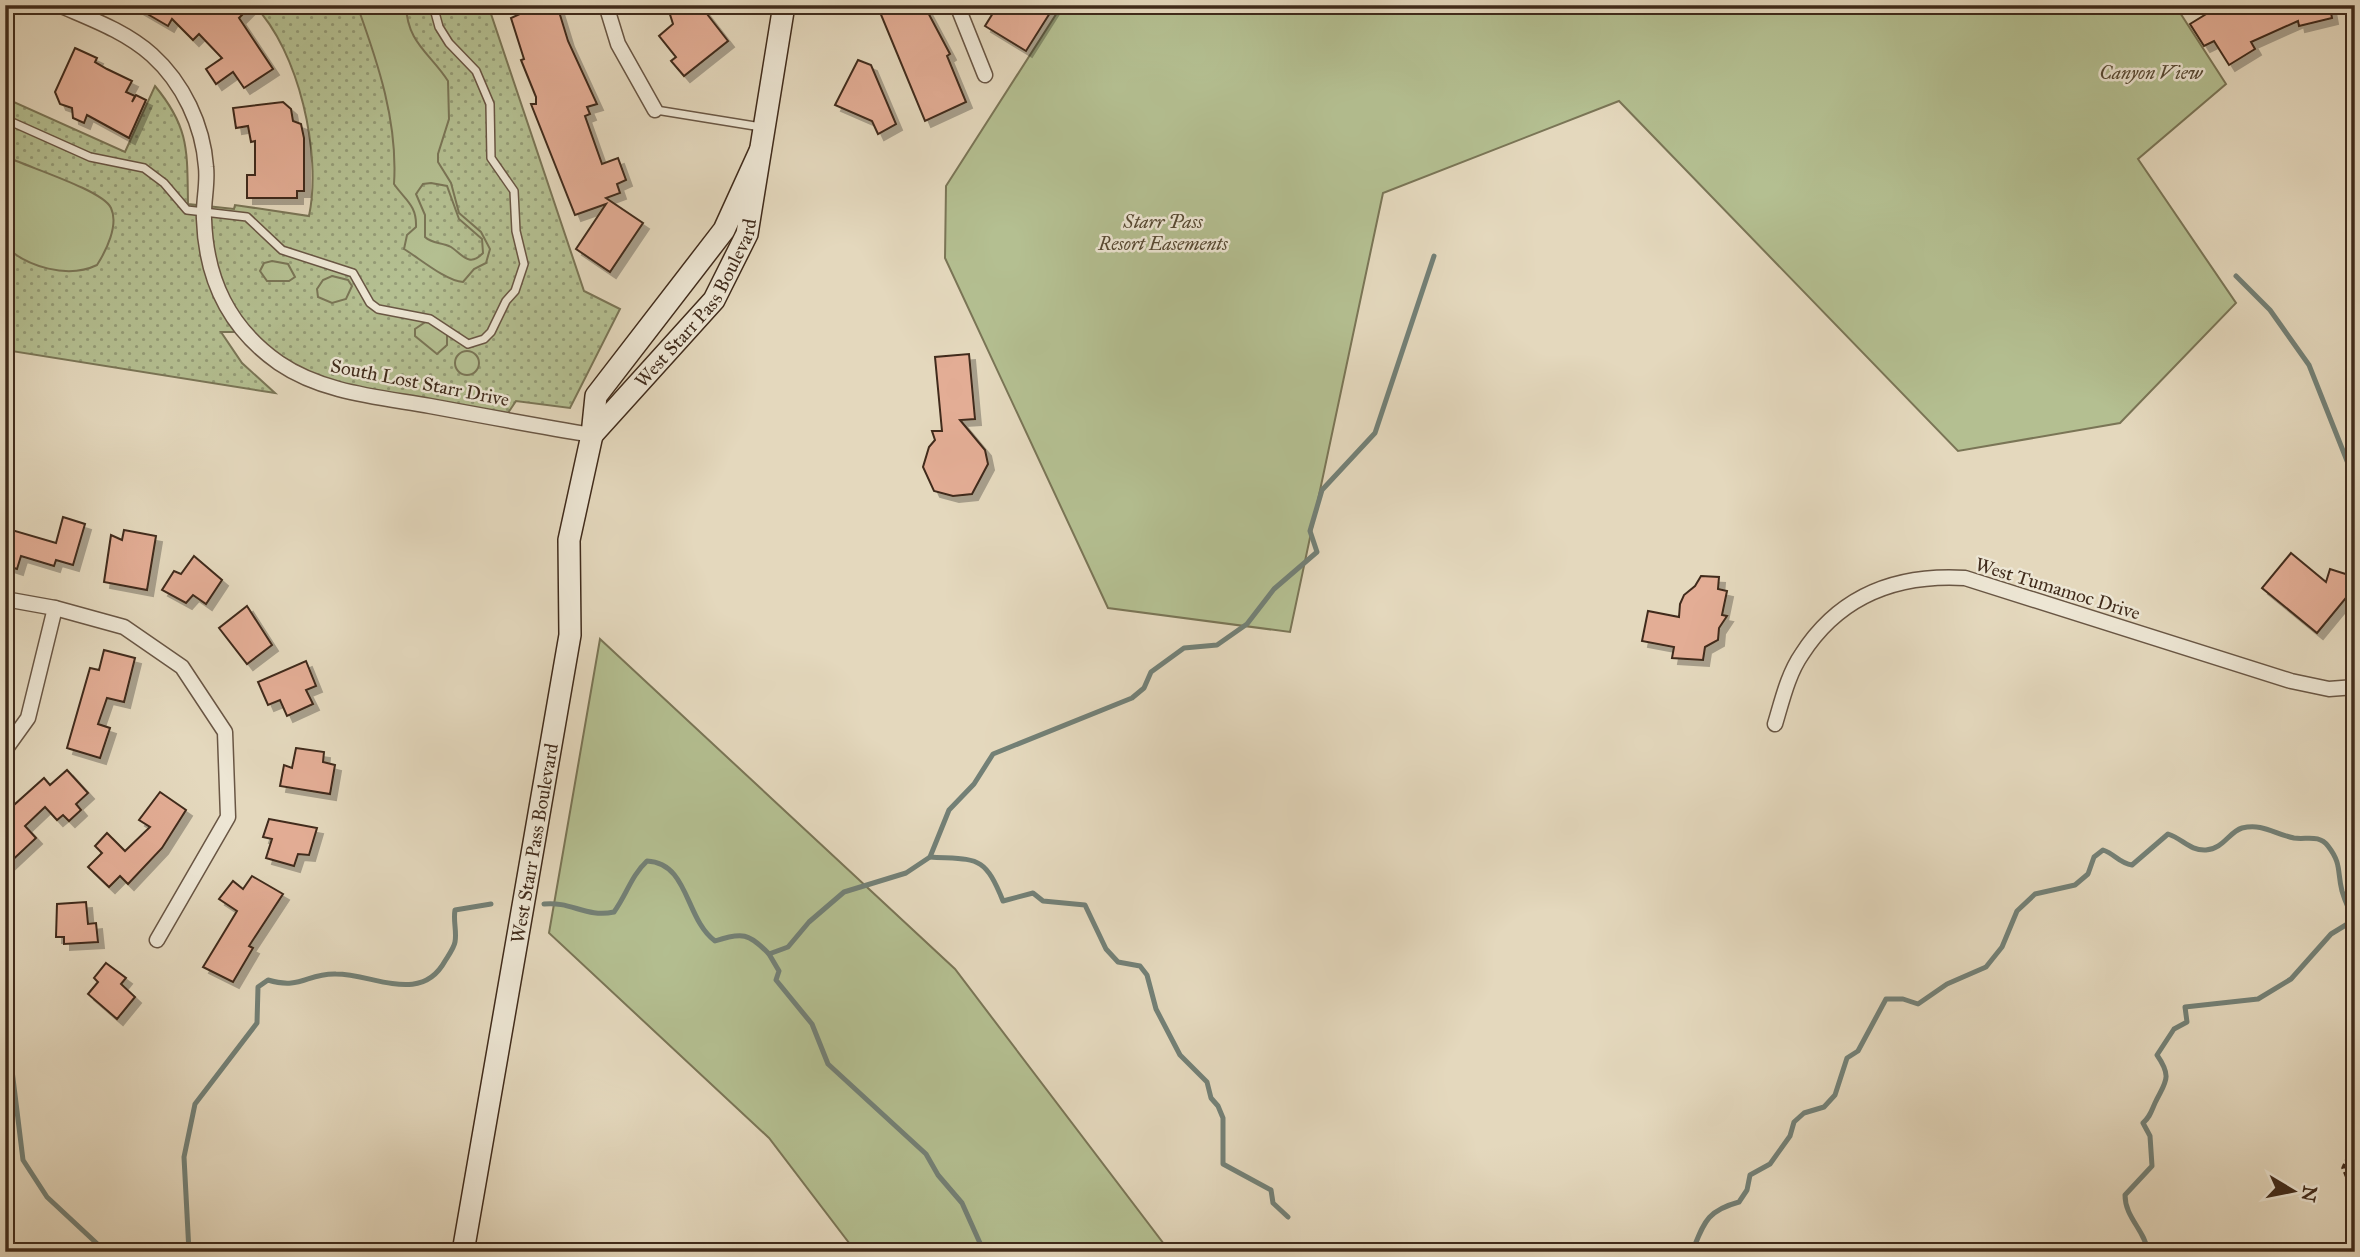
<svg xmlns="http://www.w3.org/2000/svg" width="2360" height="1257" font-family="'IM FELL Great Primer',serif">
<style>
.grass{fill:url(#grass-dots);stroke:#7a7556;stroke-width:2}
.park{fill:#b4bf91;stroke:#7a7556;stroke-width:2;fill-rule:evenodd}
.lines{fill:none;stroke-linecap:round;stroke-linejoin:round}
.stream{stroke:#738076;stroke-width:5}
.building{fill:#e3ad95;stroke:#402b1b;stroke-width:2;filter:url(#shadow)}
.lane-casing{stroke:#695644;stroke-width:10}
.street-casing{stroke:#695644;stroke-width:17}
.secondary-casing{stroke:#402b1b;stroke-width:24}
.path{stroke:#402b1b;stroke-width:3.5;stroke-dasharray:5 3.5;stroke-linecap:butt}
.lane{stroke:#ede6d4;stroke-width:7}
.street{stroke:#ede6d4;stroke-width:14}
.secondary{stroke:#ede6d4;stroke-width:21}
.labels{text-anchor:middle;stroke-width:5;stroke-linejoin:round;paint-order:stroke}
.park-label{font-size:19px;font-style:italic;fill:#574933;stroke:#ede6d4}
.street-label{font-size:19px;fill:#402b1b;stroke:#ede6d4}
</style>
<defs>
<pattern id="grass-dots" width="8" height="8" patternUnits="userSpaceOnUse" patternTransform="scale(1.75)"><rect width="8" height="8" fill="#b4bf91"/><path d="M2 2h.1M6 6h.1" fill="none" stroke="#949b76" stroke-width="1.8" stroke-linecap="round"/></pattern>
<filter id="shadow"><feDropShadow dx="6" dy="6" stdDeviation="0" flood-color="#0004"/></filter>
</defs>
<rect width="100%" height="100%" fill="#e4d8bd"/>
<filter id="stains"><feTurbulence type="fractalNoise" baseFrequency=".00286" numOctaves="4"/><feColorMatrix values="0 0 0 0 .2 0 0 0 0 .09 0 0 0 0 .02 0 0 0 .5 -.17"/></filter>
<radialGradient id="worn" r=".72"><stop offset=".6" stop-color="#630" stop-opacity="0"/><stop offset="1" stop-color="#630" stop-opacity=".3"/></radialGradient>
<path class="grass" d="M254,5H488L584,291L620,309L570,408L516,401L504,419L322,383L243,332H221L242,363L275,393L5,350V98L125,152L155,86C190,128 187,152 188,204L234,209L235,205L309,216C322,154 299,51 254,5Z"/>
<g class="park">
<path d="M357,5H406C407,43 430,53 448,81L449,119L438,154V162L451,183L459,213L481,232L490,249L486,263L474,269L463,282C446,281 419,258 404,249L407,235L416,227C417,205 405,200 394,184C398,122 378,63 357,5ZM431,183L447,186L459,219L482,239L483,253C469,268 462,254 451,247C442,242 432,244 425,237V215L416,194L423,184Z"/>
<path d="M1062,5H2175L2226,84L2138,159L2236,303L2120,423L1958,451L1619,101L1383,193L1290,632L1108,608L945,258L946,186Z"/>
<path d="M5,156C27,167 103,190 111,208C119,225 106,251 97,265C68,279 27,267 5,246Z"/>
<path d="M272,261L288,264L295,277L289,281H267L260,271L264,263Z"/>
<path d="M332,276L348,280L352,286L346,299L332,303L318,297L317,289L323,280Z"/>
<path d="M430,319L447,329V345L437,354L415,336V329Z"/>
<circle cx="467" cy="363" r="12"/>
<path d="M600,639L955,969L1170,1252H856L769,1138L549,933Z"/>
</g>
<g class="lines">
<g class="stream">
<path d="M2236,276L2270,310L2309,365L2355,481"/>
<path d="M930,857C977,860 984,854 1003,901L1033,893L1043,901L1085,905L1106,949L1118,962L1140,966L1147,975L1156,1009L1180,1055L1207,1082L1211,1098L1218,1106L1223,1118V1164L1271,1190L1273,1203L1288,1217"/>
<path d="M544,904C571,901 586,918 614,912C627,894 631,876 647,861C689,863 685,919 715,941C742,932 749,933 769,954L788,947L809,922L844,892L906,873L930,857L949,810L974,784L993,754L1132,698L1144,688L1151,672L1184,648L1217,645L1247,624L1274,589L1317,552L1310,531L1322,490L1375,433L1434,256"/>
<path d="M769,954L779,971L776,980L812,1024L828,1064L926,1154L938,1175L962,1203L984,1252"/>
<path d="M5,1013L23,1160L47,1197L106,1252"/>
<path d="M189,1252L184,1157L195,1104L257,1023L258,987L268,980C301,990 307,973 336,974C374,974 421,1005 445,961C448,956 454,948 455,942C457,931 453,921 455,910L491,904"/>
<path d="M1692,1252C1704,1223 1706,1211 1739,1202L1747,1190L1750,1175L1770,1164L1790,1136L1794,1122L1804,1113L1824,1107L1835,1095L1847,1058L1858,1051L1886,999H1903L1918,1004L1947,984L1986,967L2002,947L2017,911L2035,894L2075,885L2088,874L2094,857L2103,850C2115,854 2119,863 2132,865L2168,834C2183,839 2190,851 2206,850C2223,849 2229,832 2242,828C2263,823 2274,834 2294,838C2306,840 2319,834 2328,846C2342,864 2337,872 2342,891C2345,901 2350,912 2355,920"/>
<path d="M2148,1252C2145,1230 2125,1218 2125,1195L2152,1166L2150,1136L2143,1123C2150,1117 2151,1112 2155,1103C2165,1082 2173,1078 2157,1055L2174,1029L2187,1022L2185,1007L2258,999L2291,979L2331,934L2354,920"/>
</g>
</g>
<g class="building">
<path d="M132,5H252L239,18L273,69L244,88L233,72L216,84L206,69L222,58L199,34L193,40L172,19L168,26Z"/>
<path d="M517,5H557L568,41L597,104L587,107L590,114L585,116L602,164L618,158L626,180L617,184L620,193L606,198L643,223L610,272L576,249L606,204L575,215L531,104H536V97L521,60L524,59L511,18L520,14Z"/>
<path d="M667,5H700L728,41L684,76L671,61L676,57L659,36L673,24Z"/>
<path d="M877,5H924L950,54L947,56L966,102L925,121Z"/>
<path d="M998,5H1055L1026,51L985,26Z"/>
<path d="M2221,5H2334L2330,7L2332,18L2299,26L2298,21L2251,42L2255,49L2229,65L2214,41L2204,46L2190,24Z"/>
<path d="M75,48L97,58L95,62L107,69L132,81L126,92L135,96L132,102L136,95L146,100L129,138L87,115L84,123L73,118L72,108L60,104L55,92Z"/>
<path d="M858,60L871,65L896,124L878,134L872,121L835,105Z"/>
<path d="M283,102L291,109L293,121L301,124L304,138V191H297V198H247V175H255V141L251,142L248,126L236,128L233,108Z"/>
<path d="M969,354L975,419L960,420L985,450L988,464L972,494L953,496L934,491L923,467L929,447L935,440L932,431H942L935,357Z"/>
<path d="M63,517L85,524L73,565L56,560L54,566L21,556L17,569L5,565V528L56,543Z"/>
<path d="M124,530L156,536L147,590L104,582L111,535L122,540Z"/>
<path d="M2291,553L2326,582L2330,569L2355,577V587L2317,633L2262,588Z"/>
<path d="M194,556L222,580L206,604L193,595L186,603L162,590L174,571L181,574Z"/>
<path d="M1701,576L1719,577L1718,589L1727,591L1722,615L1727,616L1719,628L1718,640L1705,647L1703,660L1672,658L1674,647L1642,641L1648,611L1679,617L1680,604L1684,595L1695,586Z"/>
<path d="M247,606L272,645L247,664L219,628Z"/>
<path d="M104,650L135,658L124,702L107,698L98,724L110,728L100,758L67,748L90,668L99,670Z"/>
<path d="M306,661L316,686L306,690L313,704L287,716L280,700L268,705L258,682Z"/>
<path d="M296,748L324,752L323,762L335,765L330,794L280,786L284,765L292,768Z"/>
<path d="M67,770L88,793L76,804L81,810L69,821L63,815L57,820L45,807L25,826L36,838L5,867V794L15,804L44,778L50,785Z"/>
<path d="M160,792L186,810L162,848L128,884L120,876L109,887L88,867L102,853L95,846L107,833L125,851L150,827L139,820Z"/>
<path d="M269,819L317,828L309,855L298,854L294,866L266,858L272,839L263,837Z"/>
<path d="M252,876L283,894L249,946L253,948L233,982L203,967L237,911L219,899L233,881L243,889Z"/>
<path d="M86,902L88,924L96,923L98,942L64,944V937H56L57,904Z"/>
<path d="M106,963L126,978L121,984L135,997L117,1019L88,994L98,982L94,978Z"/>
</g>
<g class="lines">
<g class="lane-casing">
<g id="lane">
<path d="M656,110L761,127"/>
<path d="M5,119L90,157L144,168L164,183L187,210L247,217L282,250L353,273L370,303L378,309L430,319L468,344L484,339L491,332L506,301L515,291L524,264L516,231L514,191L491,158L490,104L476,71L449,43L439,27L433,5"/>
</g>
</g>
<g class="street-casing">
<g id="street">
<path d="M59,5C91,19 125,31 152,55C183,83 203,125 206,167C208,184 203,202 204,219C206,280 229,328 279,363C323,393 379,397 430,406C484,416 538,426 592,435"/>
<path d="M606,5L618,44L655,110"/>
<path d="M957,5L985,75"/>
<path d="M5,599L55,608L124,627L182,667L225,732L228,817L157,940"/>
<path d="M1775,724C1782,701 1788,674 1802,654C1840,595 1898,574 1965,578L2291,681L2329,689L2355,687"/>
<path d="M5,750L28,718L55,608"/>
</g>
</g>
<g class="secondary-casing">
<g id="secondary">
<path id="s1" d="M592,435L714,300L747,234L784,5"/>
<path id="s2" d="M463,1252L570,635L569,540L592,435L596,396L724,230L760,151"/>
</g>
</g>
<path class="path" d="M2355,1151L2348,1157L2343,1168L2355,1196"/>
<use href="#lane" class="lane"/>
<use href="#street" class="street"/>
<use href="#secondary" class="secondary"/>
</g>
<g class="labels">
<g class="park-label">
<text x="2151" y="79">Canyon View</text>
<text x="1163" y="228">Starr Pass<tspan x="1163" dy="22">Resort Easements</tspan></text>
</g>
<g class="street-label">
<text dy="7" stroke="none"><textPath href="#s1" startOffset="170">West Starr Pass Boulevard</textPath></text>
<text transform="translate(420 382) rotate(11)" y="7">South Lost Starr Drive</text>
<text transform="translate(2058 588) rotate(17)" y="7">West Tumamoc Drive</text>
<text dy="7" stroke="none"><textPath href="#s2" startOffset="415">West Starr Pass Boulevard</textPath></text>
</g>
</g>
<rect width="2360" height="1257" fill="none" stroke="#e4d8bd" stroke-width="28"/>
<rect x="7" y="7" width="2346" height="1243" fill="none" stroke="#402b1b" stroke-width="3.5"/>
<rect x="14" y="14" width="2332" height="1229" fill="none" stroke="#402b1b" stroke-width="2"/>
<g transform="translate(2293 1191) rotate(100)" stroke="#ede6d4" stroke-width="5" paint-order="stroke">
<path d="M0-5L12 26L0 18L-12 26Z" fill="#402b1b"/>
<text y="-10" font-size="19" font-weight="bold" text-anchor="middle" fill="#402b1b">N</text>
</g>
<rect width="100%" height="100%" filter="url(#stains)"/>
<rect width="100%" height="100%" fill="url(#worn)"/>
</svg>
